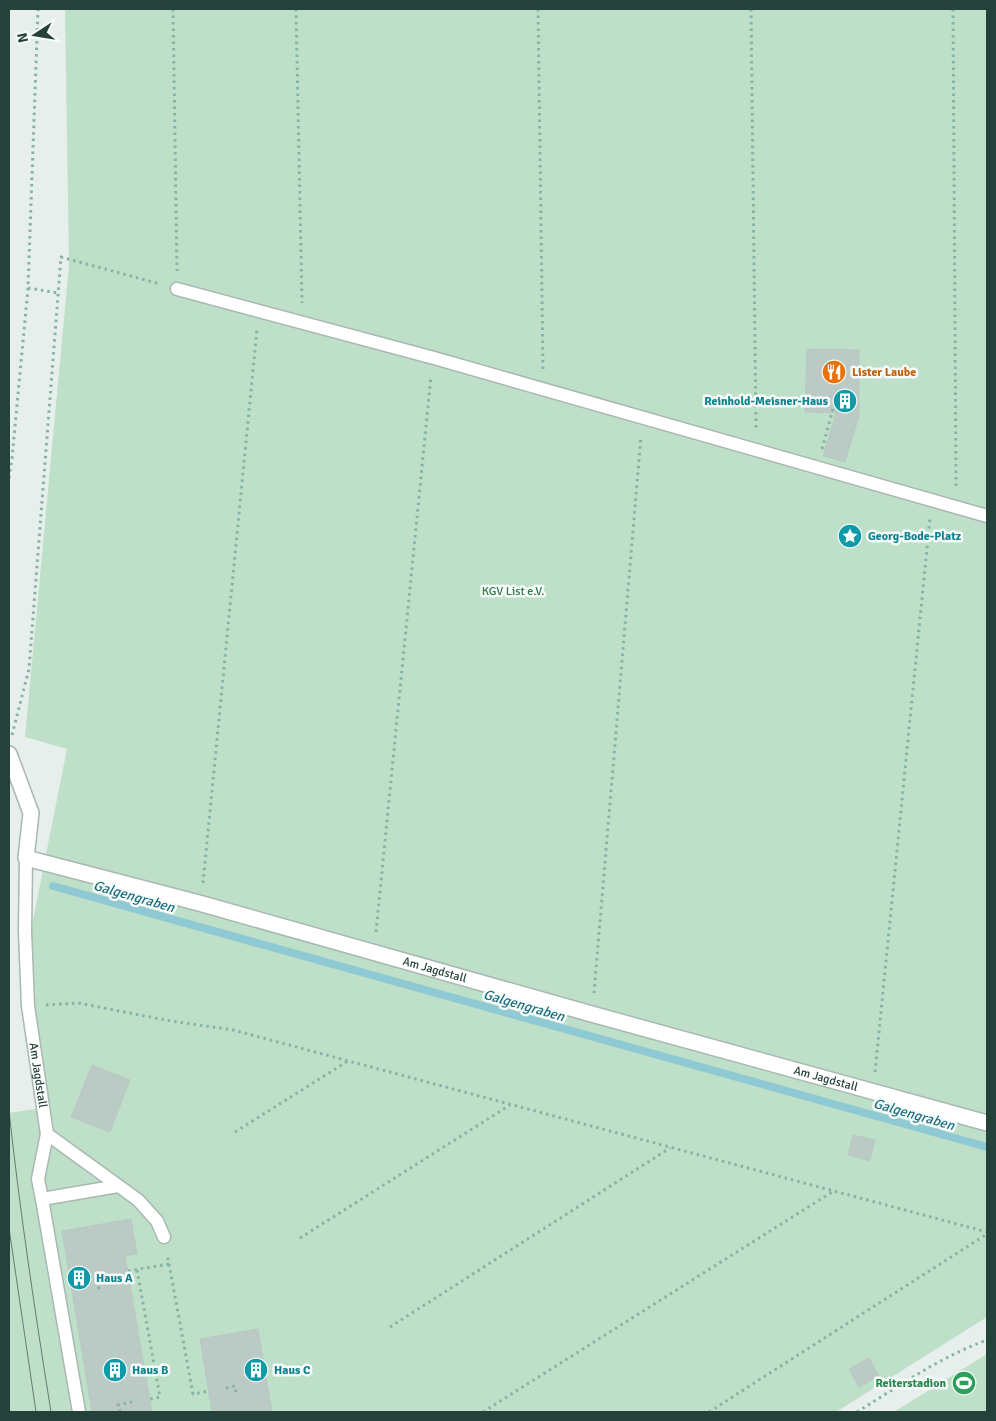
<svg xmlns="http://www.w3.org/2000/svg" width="996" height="1421" font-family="Signika,sans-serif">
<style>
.green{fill:#bfe0c8}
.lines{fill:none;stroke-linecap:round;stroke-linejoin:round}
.stream{stroke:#8ec9d4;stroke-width:8}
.building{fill:#bbcac4;stroke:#b8c9c2}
.service-casing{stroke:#a8b8b2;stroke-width:15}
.minor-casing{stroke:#a8b8b2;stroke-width:18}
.path{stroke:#86b3a5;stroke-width:3;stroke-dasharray:2.5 4;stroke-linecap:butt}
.service{stroke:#fff;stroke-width:12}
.minor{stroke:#fff;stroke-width:15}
.tram{stroke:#5f7d75;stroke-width:1}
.labels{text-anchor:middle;stroke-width:5;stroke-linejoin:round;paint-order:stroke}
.food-label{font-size:12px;font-weight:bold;fill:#c56008;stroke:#f7fbf9;text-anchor:start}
.culture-label{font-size:12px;font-weight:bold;fill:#0d838f;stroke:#f7fbf9;text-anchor:start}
.park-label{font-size:12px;fill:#2d7a4b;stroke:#f7fbf9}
.street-label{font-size:12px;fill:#24423a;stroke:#f7fbf9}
.leisure-label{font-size:12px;font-weight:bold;fill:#27864d;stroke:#f7fbf9;text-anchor:end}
.water-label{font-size:14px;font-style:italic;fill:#1c6f80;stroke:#f7fbf9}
</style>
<rect width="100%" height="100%" fill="#e6efeb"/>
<g class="green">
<path d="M65,9H987V1317L836,1412H9V1113L48,1107L31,1005L30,935L67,749L25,737L69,265Z"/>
<path d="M987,1354V1412H894Z"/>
</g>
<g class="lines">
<path class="stream" d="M53,886L987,1147"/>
</g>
<g class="building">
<path d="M807,349L859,350V416L845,462L823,456L836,413L805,412Z"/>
<path d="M92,1065L130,1080L110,1132L71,1117Z"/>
<path d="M853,1135L875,1140L870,1161L848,1155Z"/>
<path d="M131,1219L137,1254L125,1256L152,1412H92L62,1231Z"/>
<path d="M258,1329L272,1412H212L200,1339Z"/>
<path d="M869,1358L879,1376L859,1387L849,1369Z"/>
</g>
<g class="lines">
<g class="service-casing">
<g id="service">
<path d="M177,289L434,358L987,516"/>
<path id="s1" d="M26,858L25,931L28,1006L47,1134L138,1200L157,1221L164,1237"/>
<path d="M47,1134L38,1179L42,1199L118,1186"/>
<path d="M42,1199L79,1412"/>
</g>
</g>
<g class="minor-casing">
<g id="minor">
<path id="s2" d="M9,754L31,813L26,858L199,903L588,1013L987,1123"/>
</g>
</g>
<g class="path">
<path d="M173,9L177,271"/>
<path d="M296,9L302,303"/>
<path d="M538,9L543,369"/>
<path d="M751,9L756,430"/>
<path d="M953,9L956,487"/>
<path d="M28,288L58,293"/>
<path d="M822,449L833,409"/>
<path d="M9,478L12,458L28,288L38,9"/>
<path d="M12,735L29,669L61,257L160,284"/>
<path d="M203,883L257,329"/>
<path d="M376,932L431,376"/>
<path d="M594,993L641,436"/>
<path d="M46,1005L78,1003L171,1021L233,1030L987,1232"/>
<path d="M875,1072L930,518"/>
<path d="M235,1132L348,1061"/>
<path d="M300,1238L510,1105"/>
<path d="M169,1264L193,1394L209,1391"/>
<path d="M137,1270L160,1397L150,1399"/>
<path d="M128,1271L169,1264L167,1255"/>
<path d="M99,1289L97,1277L110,1275"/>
<path d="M390,1327L670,1148"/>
<path d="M226,1388L235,1386L236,1394"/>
<path d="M120,1412L118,1405L132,1402"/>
<path d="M483,1412L832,1192"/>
<path d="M709,1412L987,1234"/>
<path d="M857,1412C899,1386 940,1357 987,1340"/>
</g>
<use href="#service" class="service"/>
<use href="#minor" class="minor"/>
<g class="tram">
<path d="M9,1111C20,1212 35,1312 51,1412"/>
<path d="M9,1228L36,1412"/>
</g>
</g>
<defs>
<g id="restaurant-disc" transform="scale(1.25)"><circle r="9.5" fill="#e8710a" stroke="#f7fbf9"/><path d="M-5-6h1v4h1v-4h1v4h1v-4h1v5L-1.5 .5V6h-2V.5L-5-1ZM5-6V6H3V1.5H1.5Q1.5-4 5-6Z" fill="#fff"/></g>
<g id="building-disc" transform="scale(1.25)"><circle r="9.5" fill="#0f9aa8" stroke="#f7fbf9"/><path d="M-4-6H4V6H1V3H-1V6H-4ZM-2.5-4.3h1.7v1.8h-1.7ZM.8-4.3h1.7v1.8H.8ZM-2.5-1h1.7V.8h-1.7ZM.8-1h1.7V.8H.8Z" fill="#fff"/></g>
<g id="sight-disc" transform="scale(1.25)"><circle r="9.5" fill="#0f9aa8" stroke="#f7fbf9"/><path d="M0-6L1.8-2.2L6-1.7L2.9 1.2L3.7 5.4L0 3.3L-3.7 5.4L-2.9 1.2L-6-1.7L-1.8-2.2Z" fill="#fff"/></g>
<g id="stadium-disc" transform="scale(1.25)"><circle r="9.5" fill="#2e9e5b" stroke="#f7fbf9"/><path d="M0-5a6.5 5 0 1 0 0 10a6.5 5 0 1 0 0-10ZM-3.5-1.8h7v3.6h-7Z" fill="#fff"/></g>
</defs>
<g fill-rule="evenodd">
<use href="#restaurant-disc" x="834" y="372"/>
<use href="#building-disc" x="845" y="401"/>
<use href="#sight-disc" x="850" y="536"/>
<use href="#building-disc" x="79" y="1278"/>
<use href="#building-disc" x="115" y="1370"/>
<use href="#building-disc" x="256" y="1370"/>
<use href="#stadium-disc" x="964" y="1383"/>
</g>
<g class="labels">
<g class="food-label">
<text x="852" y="376">Lister Laube</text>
</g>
<g class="culture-label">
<text x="828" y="405" text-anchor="end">Reinhold-Meisner-Haus</text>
<text x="868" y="540">Georg-Bode-Platz</text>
<text x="96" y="1282">Haus A</text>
<text x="132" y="1374">Haus B</text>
<text x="274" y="1374">Haus C</text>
</g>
<g class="park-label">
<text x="513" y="595">KGV List e.V.</text>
</g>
<g class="street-label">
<text dy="4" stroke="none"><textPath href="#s2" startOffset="532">Am Jagdstall</textPath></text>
<text dy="4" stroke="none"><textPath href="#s1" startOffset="218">Am Jagdstall</textPath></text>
<text dy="4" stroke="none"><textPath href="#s2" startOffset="938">Am Jagdstall</textPath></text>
</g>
<g class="leisure-label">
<text x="946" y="1387">Reiterstadion</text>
</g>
<g class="water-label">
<text transform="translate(134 896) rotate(16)" y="5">Galgengraben</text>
<text transform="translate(524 1005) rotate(16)" y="5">Galgengraben</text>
<text transform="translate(914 1114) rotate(16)" y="5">Galgengraben</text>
</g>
</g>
<rect width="996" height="1421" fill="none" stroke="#24423a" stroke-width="20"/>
<g transform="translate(35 35) rotate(258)" stroke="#f7fbf9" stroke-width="4" paint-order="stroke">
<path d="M0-4L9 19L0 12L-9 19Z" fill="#24423a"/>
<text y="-8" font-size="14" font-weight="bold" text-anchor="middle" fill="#24423a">N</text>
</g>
</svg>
